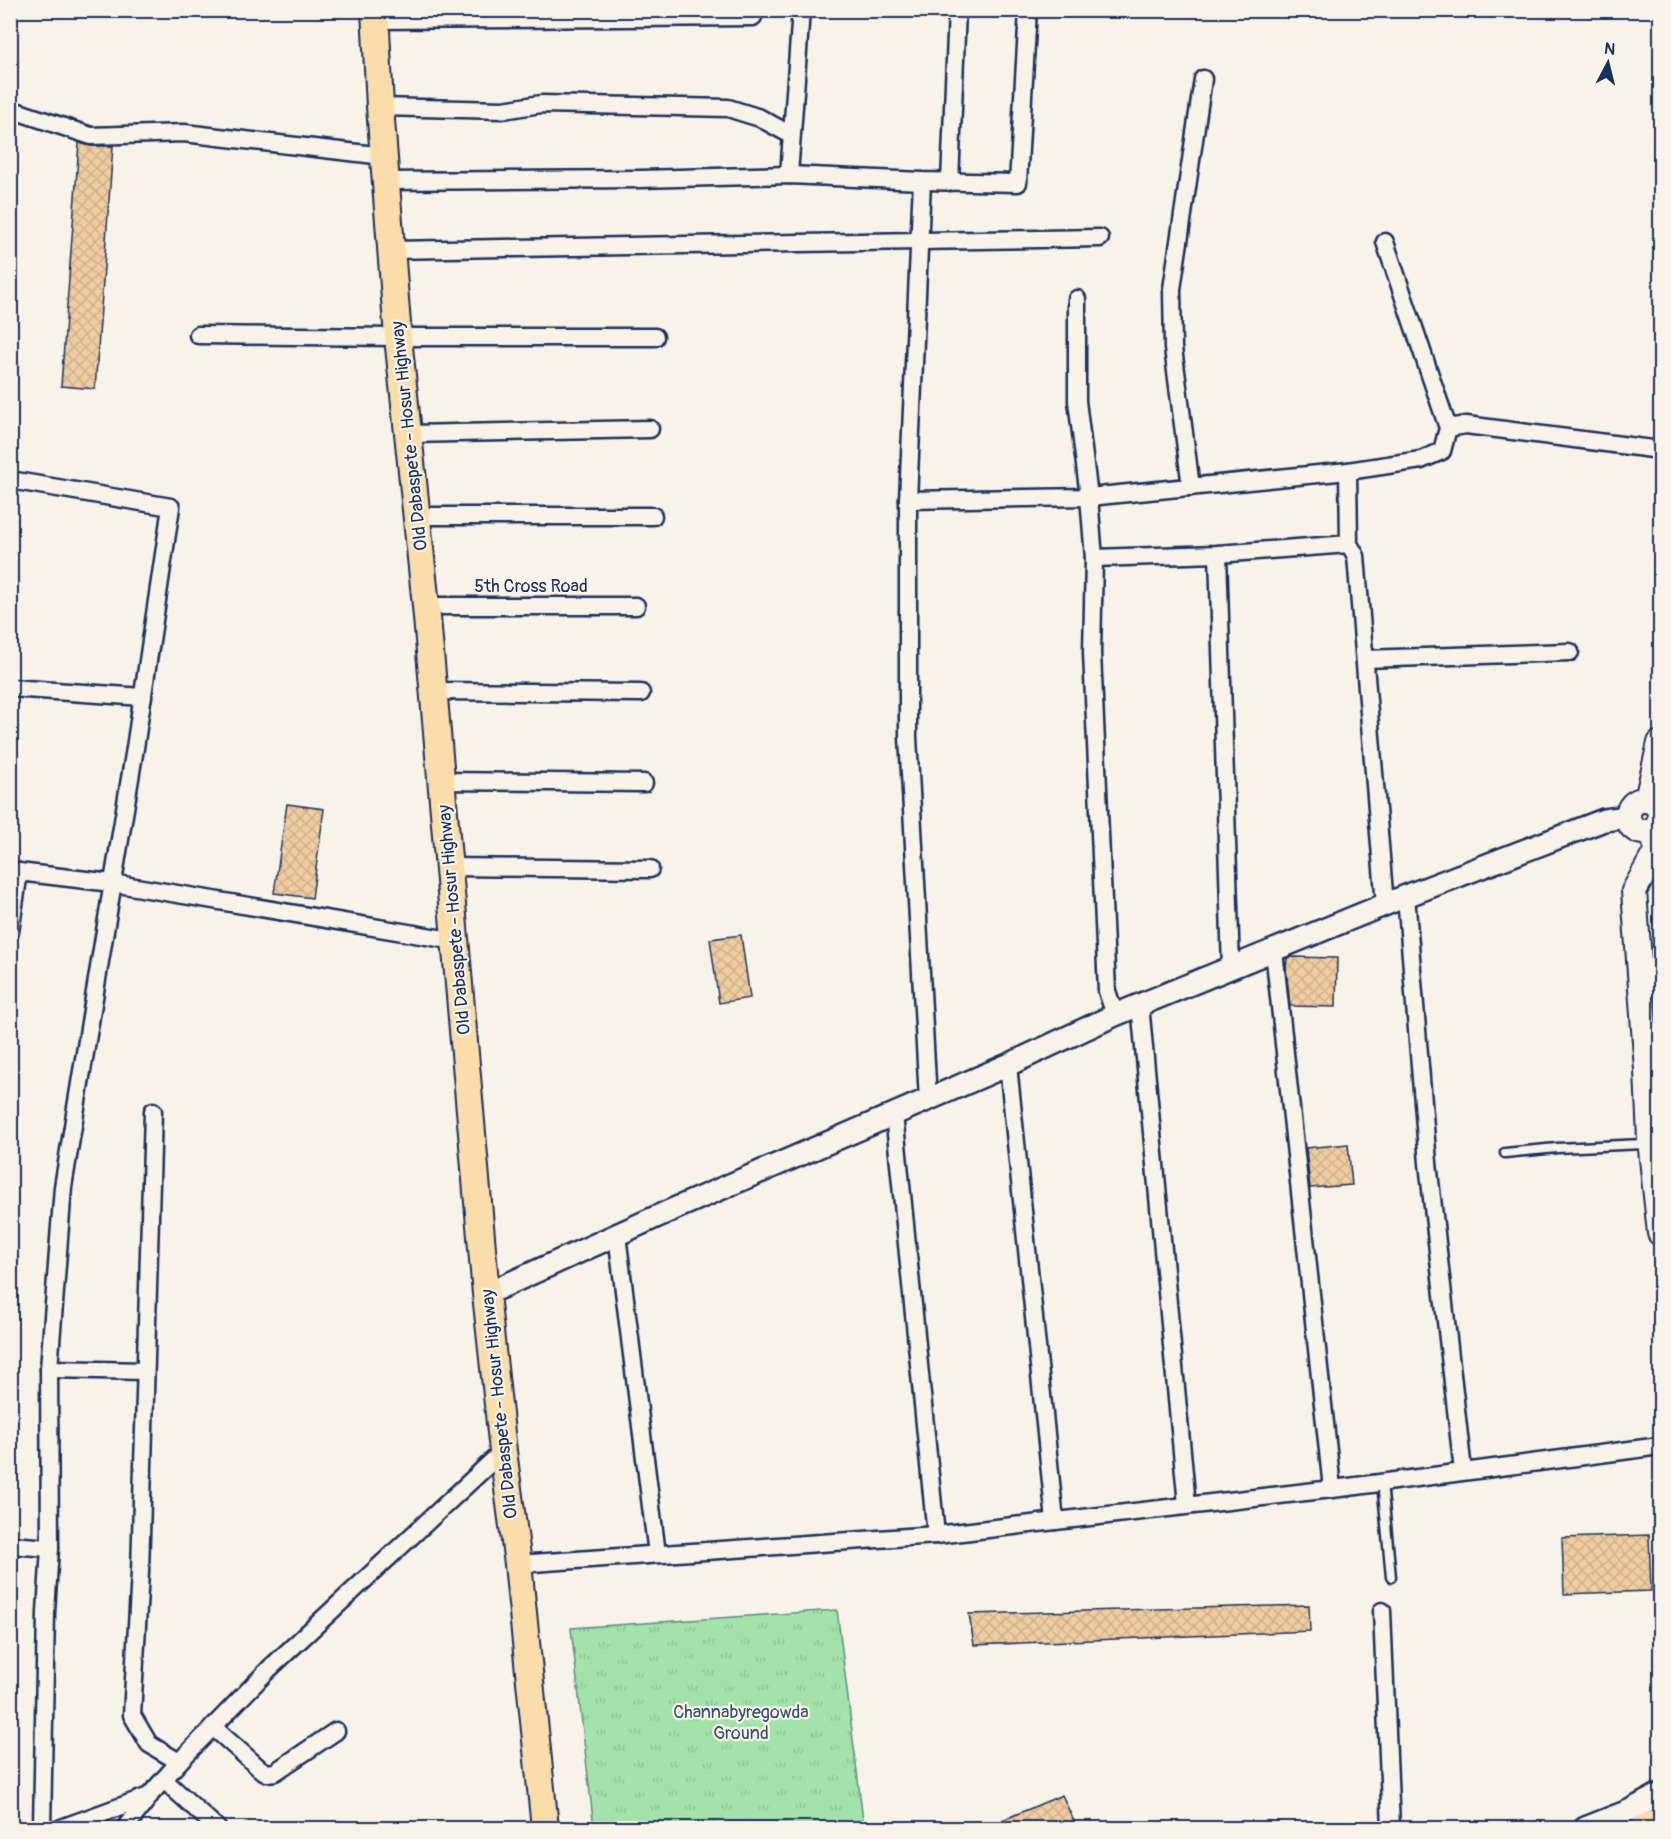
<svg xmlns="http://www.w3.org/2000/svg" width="1671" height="1839" font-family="Pangolin,sans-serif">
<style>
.park{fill:url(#park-tufts);stroke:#5f8984;stroke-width:1.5}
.building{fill:url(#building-cross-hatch);stroke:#1b2f5e;stroke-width:1.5}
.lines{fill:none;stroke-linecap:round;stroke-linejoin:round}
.service-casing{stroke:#1b2f5e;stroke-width:13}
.minor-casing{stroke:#1b2f5e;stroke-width:21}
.tertiary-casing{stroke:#1b2f5e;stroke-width:26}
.secondary-casing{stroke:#1b2f5e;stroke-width:28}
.primary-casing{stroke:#1b2f5e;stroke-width:30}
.trunk-casing{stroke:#1b2f5e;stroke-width:32}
.service{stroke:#f7f3e8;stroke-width:8}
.minor{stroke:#f7f3e8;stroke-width:16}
.tertiary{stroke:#f7f3e8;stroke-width:21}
.secondary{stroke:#f7f3e8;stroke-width:24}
.primary{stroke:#fbddab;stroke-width:26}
.trunk{stroke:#fbddab;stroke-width:27}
.labels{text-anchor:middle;stroke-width:4.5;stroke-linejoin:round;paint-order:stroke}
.street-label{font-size:18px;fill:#1b2f5e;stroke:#f7f3e8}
.park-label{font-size:18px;fill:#36536d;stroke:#f7f3e8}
</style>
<defs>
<pattern id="park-tufts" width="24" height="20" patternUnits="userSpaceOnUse" patternTransform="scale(1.5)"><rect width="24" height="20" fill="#a3e3ab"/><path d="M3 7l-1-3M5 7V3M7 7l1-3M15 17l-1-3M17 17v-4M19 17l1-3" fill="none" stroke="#8cc396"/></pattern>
<pattern id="building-cross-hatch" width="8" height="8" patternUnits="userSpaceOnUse" patternTransform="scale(1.5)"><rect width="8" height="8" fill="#f0cca1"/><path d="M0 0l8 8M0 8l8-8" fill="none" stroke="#cdb08d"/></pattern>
</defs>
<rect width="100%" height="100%" fill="#f7f3e8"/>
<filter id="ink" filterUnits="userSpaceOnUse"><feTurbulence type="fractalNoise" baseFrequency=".0167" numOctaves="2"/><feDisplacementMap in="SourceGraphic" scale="12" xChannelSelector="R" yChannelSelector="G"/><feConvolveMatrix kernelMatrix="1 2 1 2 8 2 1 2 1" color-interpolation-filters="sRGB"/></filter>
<g filter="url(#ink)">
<path class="park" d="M837,1610L864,1828H594L571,1628Z"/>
<g class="building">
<path d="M79,143L91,146H113L95,389L61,386Z"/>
<path d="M287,804L324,809L312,898L274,893Z"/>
<path d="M741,935L750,998L719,1003L710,939Z"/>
<path d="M1290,957L1337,958L1336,1007L1290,1006L1286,968L1287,959Z"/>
<path d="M1348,1144L1352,1185L1310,1188L1306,1148Z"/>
<path d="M1649,1535L1651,1591L1564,1594L1562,1538Z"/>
<path d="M1309,1605L1310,1631L974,1645L969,1614Z"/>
<path d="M1062,1795L1077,1828H984Z"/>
</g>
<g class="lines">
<g class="service-casing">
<g id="service">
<path d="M1505,1153L1557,1148L1643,1144L1648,1141"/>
<path d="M1382,1482L1391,1577"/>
</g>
</g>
<g class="minor-casing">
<g id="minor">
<path d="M376,20L753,17"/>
<path d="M380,107L503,110L541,104L728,108L760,118L791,135"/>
<path d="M10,109L91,136L184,133L384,156"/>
<path d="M789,175L801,10"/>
<path d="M386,181L640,179L789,175L922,181L1018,183L1028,10"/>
<path d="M922,181L908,500V737L928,1100"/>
<path d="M950,182L957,10"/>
<path d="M391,250L1100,238"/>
<path d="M198,335L398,337H655"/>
<path d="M1448,428L1466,425L1660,450"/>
<path d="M409,434L650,429"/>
<path d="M1348,471L1349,544L1356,556L1385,905"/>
<path d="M10,480L171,507L135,748L63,1187L49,1369L50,1548L46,1612L42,1828"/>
<path d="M1191,487L1173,348L1172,289L1203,79"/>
<path d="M908,500L1089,497L1077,401V299"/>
<path d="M417,516H653"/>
<path d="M1218,554L1231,969"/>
<path d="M1094,558L1218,554L1349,544"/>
<path d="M426,606H636"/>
<path d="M1365,659L1570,652"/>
<path d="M10,688L143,697"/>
<path d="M434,691L641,693"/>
<path d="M441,781L644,783"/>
<path d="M1651,844L1660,849"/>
<path d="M449,867L650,869"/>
<path d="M10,871L112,883L456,941"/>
<path d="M1406,896L1428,1163L1463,1471"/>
<path d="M10,932L19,872"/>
<path d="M1274,951L1332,1488"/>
<path d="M1140,1005L1187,1505"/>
<path d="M1115,1015L1107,991L1092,653L1094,558L1089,497L1348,471L1421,460L1442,451L1448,428L1385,242"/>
<path d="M1008,1065L1055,1521"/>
<path d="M153,1111L140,1572L132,1715L149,1744L179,1762"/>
<path d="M894,1114L936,1535"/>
<path d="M617,1235L657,1554"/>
<path d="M49,1369L145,1371"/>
<path d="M10,1545L50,1548"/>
<path d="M518,1564L936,1535L1349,1487L1660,1446"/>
<path d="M1382,1611L1391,1828"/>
<path d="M213,1727L259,1768L267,1773L275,1772L336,1731"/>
<path d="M164,1780L217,1828"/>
<path d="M61,1828L149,1796L179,1762L269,1669L503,1451"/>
<path d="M125,1828L149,1797"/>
</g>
</g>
<g class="tertiary-casing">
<g id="tertiary">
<path d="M486,1294L667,1212L1008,1065L1115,1015L1406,896L1604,820L1628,817"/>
<path d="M1585,1828L1631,1810L1660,1794"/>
</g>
</g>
<g class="secondary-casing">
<g id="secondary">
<circle cx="1644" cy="816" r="16"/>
<path d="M1647,800L1660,743"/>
<path d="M1652,859L1634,891L1647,1070L1650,1140L1660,1233"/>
</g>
</g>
<g class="primary-casing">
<path id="primary" d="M375,10L380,107L398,337L426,606L486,1294L503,1451L518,1564L545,1828"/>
</g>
<g class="trunk-casing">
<path id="trunk" d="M1645,1828L1660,1822"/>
</g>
<use href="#service" class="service"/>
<use href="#minor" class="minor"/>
<use href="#tertiary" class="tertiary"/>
<use href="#secondary" class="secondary"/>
<use href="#primary" class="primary"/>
<use href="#trunk" class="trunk"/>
</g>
</g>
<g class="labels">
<g class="street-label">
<text transform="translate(409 436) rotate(-96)" y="6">Old Dabaspete - Hosur Highway</text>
<text x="531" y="592">5th Cross Road</text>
<text transform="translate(454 920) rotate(-95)" y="6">Old Dabaspete - Hosur Highway</text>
<text transform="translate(499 1404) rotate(-96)" y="6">Old Dabaspete - Hosur Highway</text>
</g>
<g class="park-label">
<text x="741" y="1718">Channabyregowda<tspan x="741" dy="21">Ground</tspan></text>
</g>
</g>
<rect width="1671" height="1839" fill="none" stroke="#f7f3e8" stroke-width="36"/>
<rect x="18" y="18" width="1635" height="1803" fill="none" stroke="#1b2f5e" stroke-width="2" filter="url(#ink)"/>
<g transform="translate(1608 63) rotate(7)" stroke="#f7f3e8" stroke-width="4.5" paint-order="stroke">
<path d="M0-4.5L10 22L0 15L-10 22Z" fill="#1b2f5e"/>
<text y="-9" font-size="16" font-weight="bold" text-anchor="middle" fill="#1b2f5e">N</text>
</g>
</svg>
